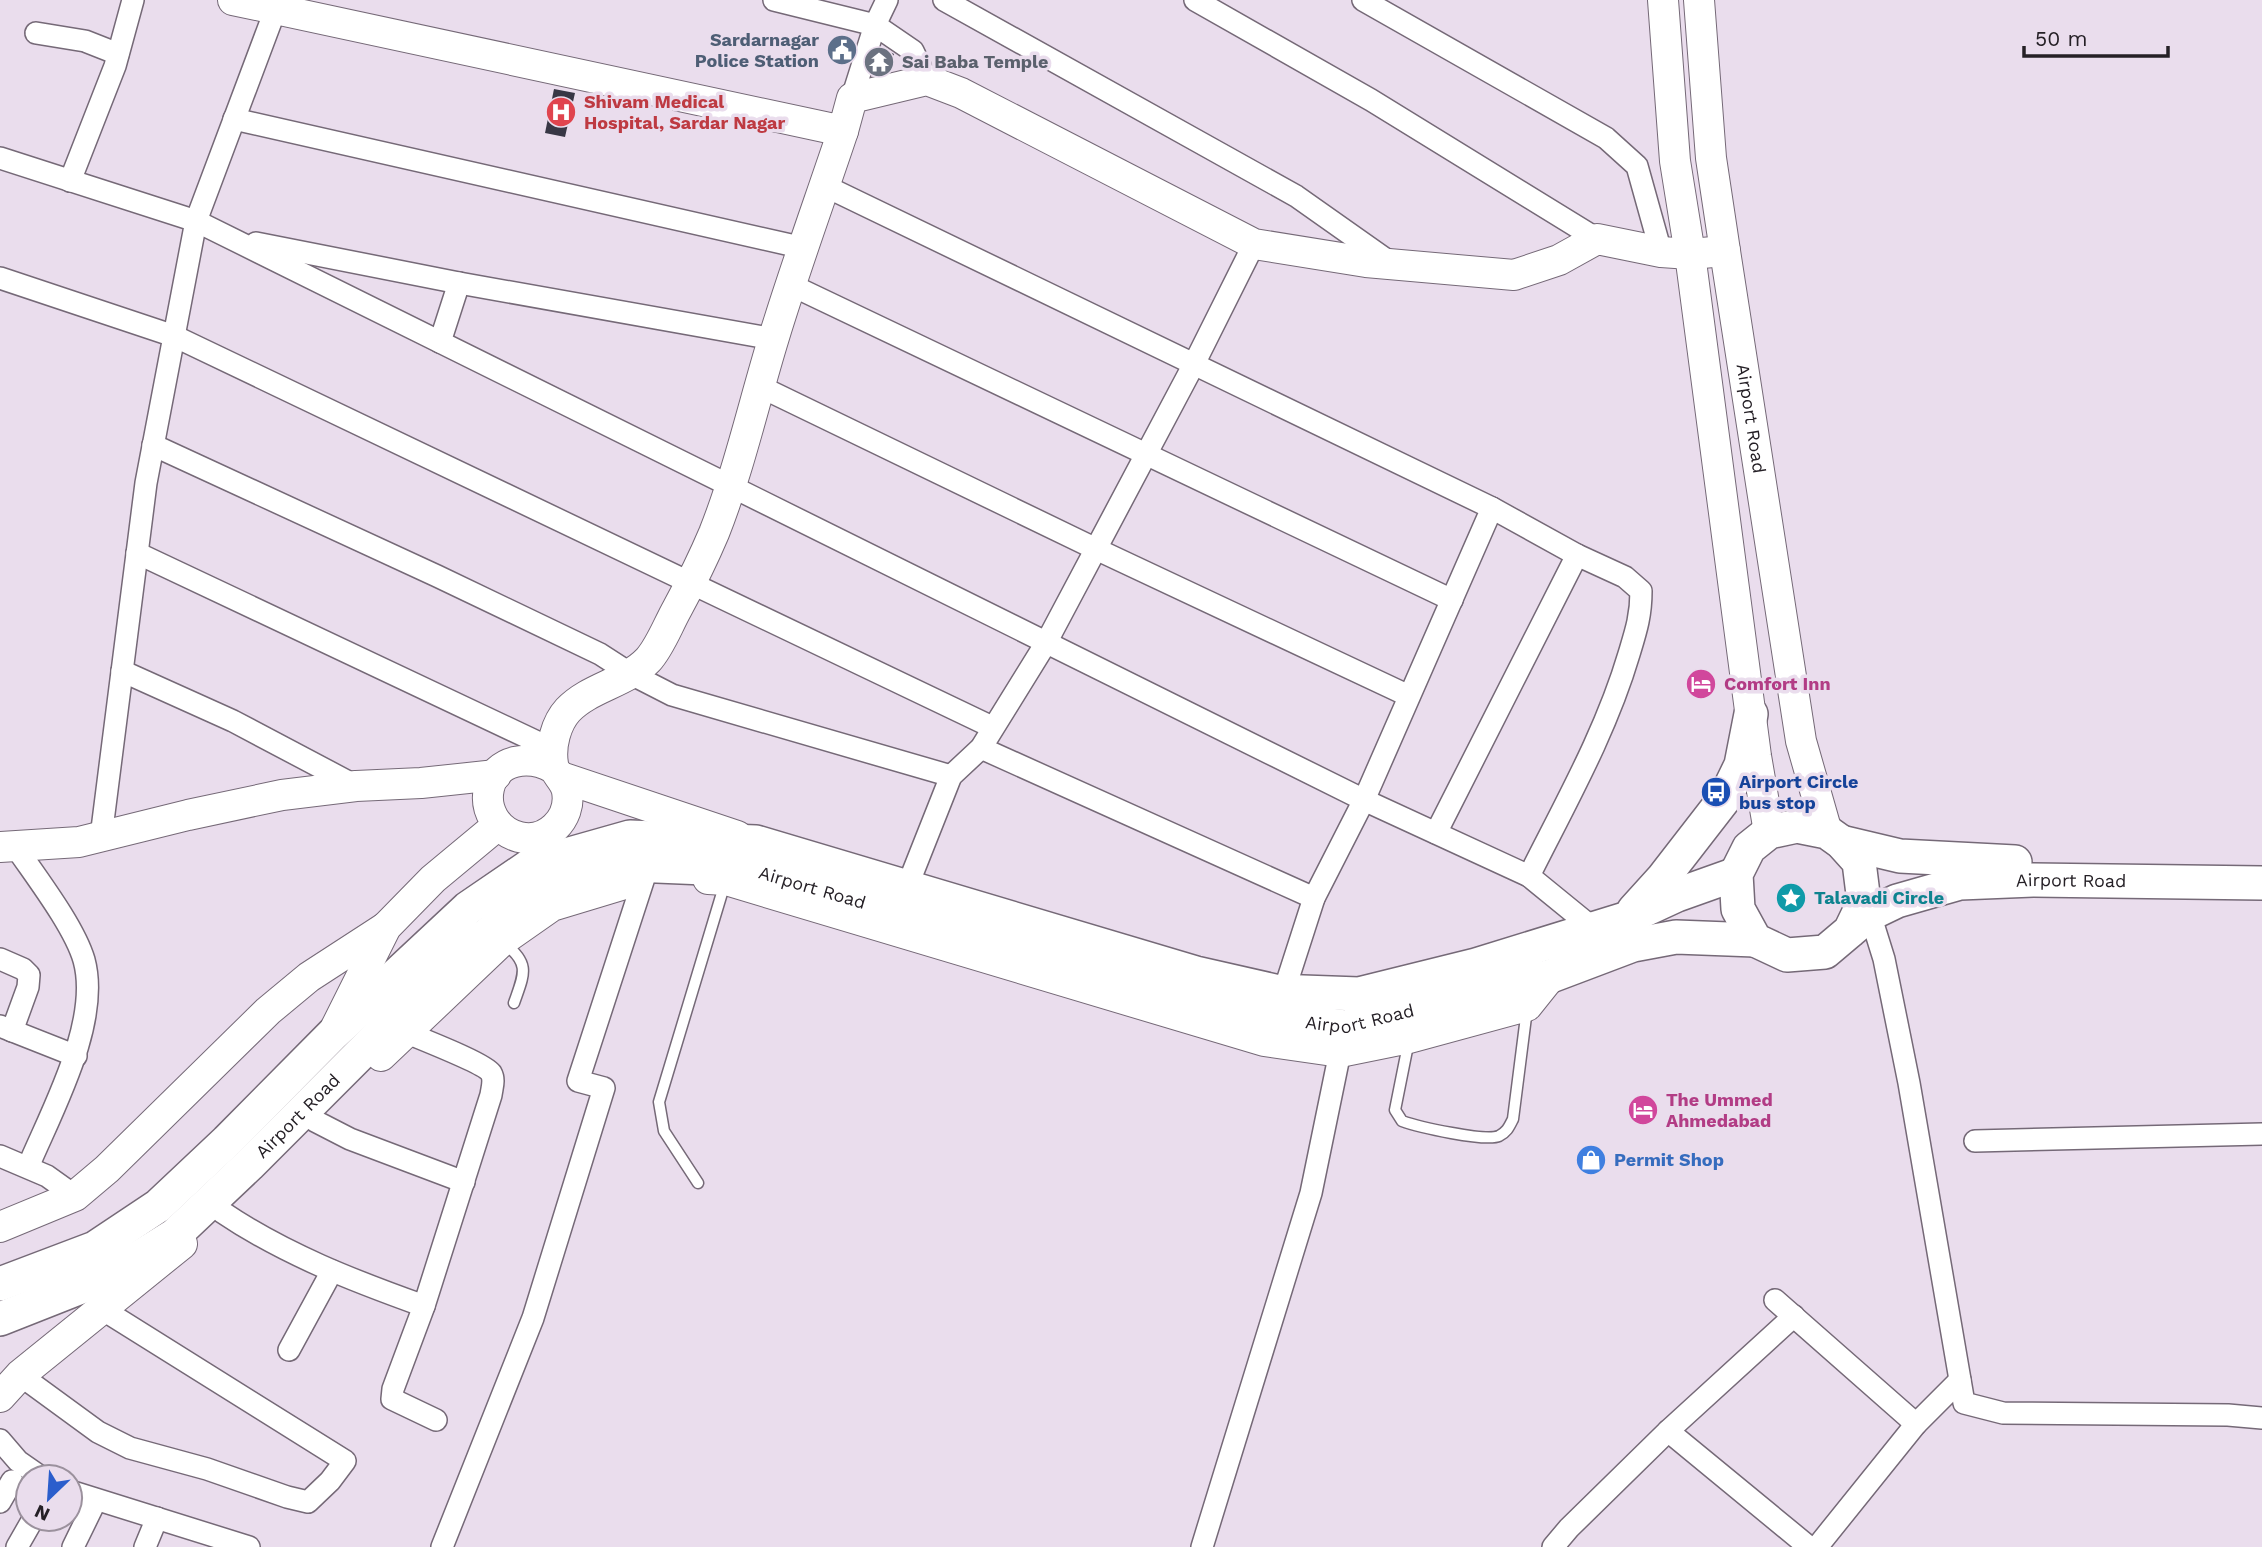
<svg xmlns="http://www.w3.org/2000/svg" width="2262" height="1547" font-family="'Work Sans',sans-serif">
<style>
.building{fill:#383745}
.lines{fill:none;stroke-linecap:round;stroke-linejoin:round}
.lane-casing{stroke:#756977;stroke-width:13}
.street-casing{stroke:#756977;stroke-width:24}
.secondary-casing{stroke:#756977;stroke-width:32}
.primary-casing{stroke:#756977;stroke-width:36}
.lane{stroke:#fff;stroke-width:10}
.street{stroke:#fff;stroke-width:21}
.secondary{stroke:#fff;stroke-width:30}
.primary{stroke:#fff;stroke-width:33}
.labels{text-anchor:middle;stroke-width:7;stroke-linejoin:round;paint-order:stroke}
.service-label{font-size:18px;font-weight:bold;fill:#4e5e75;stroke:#eadded;text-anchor:end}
.worship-label{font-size:18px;font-weight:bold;fill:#5b616d;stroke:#eadded;text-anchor:start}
.health-label{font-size:18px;font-weight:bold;fill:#be3a42;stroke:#eadded;text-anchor:start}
.street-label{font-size:18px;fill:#252026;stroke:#eadded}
.hotel-label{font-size:18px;font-weight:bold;fill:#b23c85;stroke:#eadded;text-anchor:start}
.transit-label{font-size:18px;font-weight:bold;fill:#164399;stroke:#eadded;text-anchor:start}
.culture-label{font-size:18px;font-weight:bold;fill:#0d838f;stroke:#eadded;text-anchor:start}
.shop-label{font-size:18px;font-weight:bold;fill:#366cbe;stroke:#eadded;text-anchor:start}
</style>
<rect width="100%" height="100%" fill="#eadded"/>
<g class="building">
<path d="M882,48L894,54L885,72L873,75Z"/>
<path d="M554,89L575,93L565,137L545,133Z"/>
</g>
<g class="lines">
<g class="lane-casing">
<g id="lane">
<path d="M504,943C531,964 524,974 514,1003"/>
<path d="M1409,1040L1395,1110L1402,1121C1418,1127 1486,1142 1499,1136C1507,1132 1509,1127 1513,1119L1527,1009"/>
<path d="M698,1183L664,1131L659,1102L725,883"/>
</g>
</g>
<g class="street-casing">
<g id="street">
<path d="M774,0L875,25L913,51L927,80"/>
<path d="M944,0L1296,196L1391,263"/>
<path d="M1195,0L1371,100L1597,239"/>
<path d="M1363,0L1606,138L1637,166L1661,252"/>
<path d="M36,33L85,41L118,54"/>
<path d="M852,98L875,25L887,0"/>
<path d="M234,119L804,248"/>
<path d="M0,158L196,221L1364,800L1529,876L1594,929"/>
<path d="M70,181L115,66L133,0"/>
<path d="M825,186L1492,508L1364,800L1314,898L1284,991"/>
<path d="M256,243L459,283L774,339"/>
<path d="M0,278L174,336L992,727"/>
<path d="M791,285L1452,600"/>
<path d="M440,342L459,283"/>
<path d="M761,387L1096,549L1409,696"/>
<path d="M153,445L437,576L600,654L631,674L672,695L951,776"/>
<path d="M1492,508L1577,555"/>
<path d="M137,553L552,749"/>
<path d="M122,671L233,721L356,786"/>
<path d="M981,748L1314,898"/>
<path d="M1436,833L1577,555L1625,577L1641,591C1641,616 1636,631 1629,654C1606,732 1565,804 1529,876"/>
<path d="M101,837L146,483L196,221L279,0"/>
<path d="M15,846C36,877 74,926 84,960C101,1022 52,1110 28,1167"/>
<path d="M907,887L951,776L981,748L1046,643L1194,364L1254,244"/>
<path d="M1870,914L1884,959L1909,1083L1964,1403L2003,1413L2228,1415L2262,1418"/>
<path d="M0,959L23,969L29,975L28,987L12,1031"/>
<path d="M0,1026L76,1056"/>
<path d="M405,1032C421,1039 484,1063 491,1073C495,1080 492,1087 491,1095L424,1306L393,1389L392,1399L436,1420"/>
<path d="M315,1121L350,1139L464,1182"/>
<path d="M1975,1141L2262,1134"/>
<path d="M0,1156L47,1176L75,1196"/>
<path d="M222,1212C284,1254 354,1281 424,1306"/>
<path d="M1775,1300L1916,1424"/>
<path d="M289,1350L332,1271"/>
<path d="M20,1375L98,1432L130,1448L207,1469L287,1497L308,1502L330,1481L345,1461L102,1309"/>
<path d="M1668,1431L1809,1547"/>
<path d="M0,1440L18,1461L41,1477"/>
<path d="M70,1491L249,1547"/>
<path d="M0,1502L12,1481"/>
<path d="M17,1547L33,1519"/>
<path d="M73,1547L96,1500"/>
<path d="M145,1547L157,1518"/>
<path d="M442,1547L533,1318L604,1088L578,1081L644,878"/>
<path d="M1202,1547L1311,1193L1340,1052"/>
<path d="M1553,1547L1569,1528L1668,1431L1794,1316"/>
<path d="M1817,1547L1916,1424L1960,1380"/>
</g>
</g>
<g class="secondary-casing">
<g id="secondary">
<path d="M233,0L843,131L852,98L927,80L961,93L1254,244L1366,262L1514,275L1559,260L1597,239L1661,252L1690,254L1725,251"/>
<path d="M1663,0L1675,161L1690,254L1756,756L1769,832"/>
<path id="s1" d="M1699,0L1711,158L1725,251L1801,741L1827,832"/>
<path d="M553,768C530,755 496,758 489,788C484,810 497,831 519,837C546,844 572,819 567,791C565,780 554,773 553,764C550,746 556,723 568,710C590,687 626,683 648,660C660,647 668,625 677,609C690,585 703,559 714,533C739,470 754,402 774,337C795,268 820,200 843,131"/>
<path d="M561,777L737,836"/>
<path d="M0,847L79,842L188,815L282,795L356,786L421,783L496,775"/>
<path d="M708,879L726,880L1264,1041L1340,1052L1409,1038L1527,1006L1551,976"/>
<path d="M336,1027L386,927L433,879L498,825"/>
<path d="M381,1056L502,941L552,906L638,880"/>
<path d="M0,1227L75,1196L107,1169L268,1011L309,977L386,927"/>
<path d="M0,1397L20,1375L182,1244"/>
</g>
</g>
<g class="primary-casing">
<g id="primary">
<path d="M1841,842L1900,856L2015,862"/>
<path d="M1634,910L1663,878L1725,798L1741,765L1751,714"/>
<path id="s2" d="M1850,931L1864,902L1859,862L1841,842L1827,832L1797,826L1769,832L1749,848L1736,874L1738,909L1755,940L1787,955L1825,952L1870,914L1897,901L1960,883L2033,880L2262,883"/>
<path d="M0,1284L95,1248L158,1206L227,1141L333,1034L468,908L531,865L630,837L756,842L1196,973L1275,991L1359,994L1476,965L1625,919L1677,895L1736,874"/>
<path id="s3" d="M0,1319L109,1276L175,1235L249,1165L452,962L544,890L633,865L752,870L1189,999L1272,1018L1345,1027L1551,976L1633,945L1676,937L1755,940"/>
</g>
</g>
<use href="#lane" class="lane"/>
<use href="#street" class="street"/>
<use href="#secondary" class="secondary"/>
<use href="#primary" class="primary"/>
</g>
<defs>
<g id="civic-disc" transform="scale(1.575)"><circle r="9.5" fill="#5c6f8a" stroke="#eadded"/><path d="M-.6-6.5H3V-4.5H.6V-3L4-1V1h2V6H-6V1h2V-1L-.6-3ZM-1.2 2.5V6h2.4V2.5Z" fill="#fff"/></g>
<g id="temple-disc" transform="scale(1.575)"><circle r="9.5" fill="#6b7280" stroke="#eadded"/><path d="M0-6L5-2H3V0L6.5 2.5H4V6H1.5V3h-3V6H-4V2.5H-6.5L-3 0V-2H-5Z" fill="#fff"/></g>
<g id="hospital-disc" transform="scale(1.575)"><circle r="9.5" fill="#e0444e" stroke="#eadded"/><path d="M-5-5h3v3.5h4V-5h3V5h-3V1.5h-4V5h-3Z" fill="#fff"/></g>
<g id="hotel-disc" transform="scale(1.575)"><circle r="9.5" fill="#d1479c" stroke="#eadded"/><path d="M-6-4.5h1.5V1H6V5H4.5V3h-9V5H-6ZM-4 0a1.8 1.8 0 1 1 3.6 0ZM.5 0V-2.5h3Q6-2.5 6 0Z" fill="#fff"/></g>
<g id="bus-disc" transform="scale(1.575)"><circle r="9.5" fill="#1a4fb4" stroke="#eadded"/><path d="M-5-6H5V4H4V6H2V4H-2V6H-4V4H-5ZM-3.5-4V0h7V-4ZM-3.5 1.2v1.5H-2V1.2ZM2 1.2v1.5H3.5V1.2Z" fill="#fff"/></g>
<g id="sight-disc" transform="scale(1.575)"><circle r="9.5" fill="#0f9aa8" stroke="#eadded"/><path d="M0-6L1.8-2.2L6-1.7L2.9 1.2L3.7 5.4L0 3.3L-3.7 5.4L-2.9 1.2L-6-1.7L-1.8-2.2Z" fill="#fff"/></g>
<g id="shop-disc" transform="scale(1.575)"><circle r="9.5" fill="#3f7fe0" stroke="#eadded"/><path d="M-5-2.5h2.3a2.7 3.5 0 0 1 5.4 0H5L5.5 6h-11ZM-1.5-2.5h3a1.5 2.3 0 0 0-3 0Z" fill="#fff"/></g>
</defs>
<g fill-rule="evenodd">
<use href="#civic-disc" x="842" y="50"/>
<use href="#temple-disc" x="879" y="62"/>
<use href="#hospital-disc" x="561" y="112"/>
<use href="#hotel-disc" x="1701" y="684"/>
<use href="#bus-disc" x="1716" y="792"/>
<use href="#sight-disc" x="1791" y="898"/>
<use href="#hotel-disc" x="1643" y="1110"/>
<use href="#shop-disc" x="1591" y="1160"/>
</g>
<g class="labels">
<g class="service-label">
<text x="819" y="46">Sardarnagar<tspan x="819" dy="21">Police Station</tspan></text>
</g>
<g class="worship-label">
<text x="902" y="68">Sai Baba Temple</text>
</g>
<g class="health-label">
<text x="584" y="108">Shivam Medical<tspan x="584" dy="21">Hospital, Sardar Nagar</tspan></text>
</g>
<g class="street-label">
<text dy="6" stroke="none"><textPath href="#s1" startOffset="422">Airport Road</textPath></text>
<text dy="6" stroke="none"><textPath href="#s2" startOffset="640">Airport Road</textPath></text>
<text dy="6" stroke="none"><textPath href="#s3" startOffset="975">Airport Road</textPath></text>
<text dy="6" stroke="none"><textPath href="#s3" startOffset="1542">Airport Road</textPath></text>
<text dy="6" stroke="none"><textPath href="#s3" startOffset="366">Airport Road</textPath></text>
</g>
<g class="hotel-label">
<text x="1724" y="690">Comfort Inn</text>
<text x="1666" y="1106">The Ummed<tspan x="1666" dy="21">Ahmedabad</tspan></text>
</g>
<g class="transit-label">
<text x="1739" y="788">Airport Circle<tspan x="1739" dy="21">bus stop</tspan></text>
</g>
<g class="culture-label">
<text x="1814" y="904">Talavadi Circle</text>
</g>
<g class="shop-label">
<text x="1614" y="1166">Permit Shop</text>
</g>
</g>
<g transform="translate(49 1498) rotate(205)"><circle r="33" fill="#eadded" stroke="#9b919d" stroke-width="2"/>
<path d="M0-5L12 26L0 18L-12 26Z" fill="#2b5ecc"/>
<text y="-10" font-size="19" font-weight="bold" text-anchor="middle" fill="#252026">N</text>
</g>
<path d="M2024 46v10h144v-10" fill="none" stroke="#252026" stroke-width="3.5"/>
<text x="2035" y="46" font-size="21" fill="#252026" stroke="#eadded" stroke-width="5" paint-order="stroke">50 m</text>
</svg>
